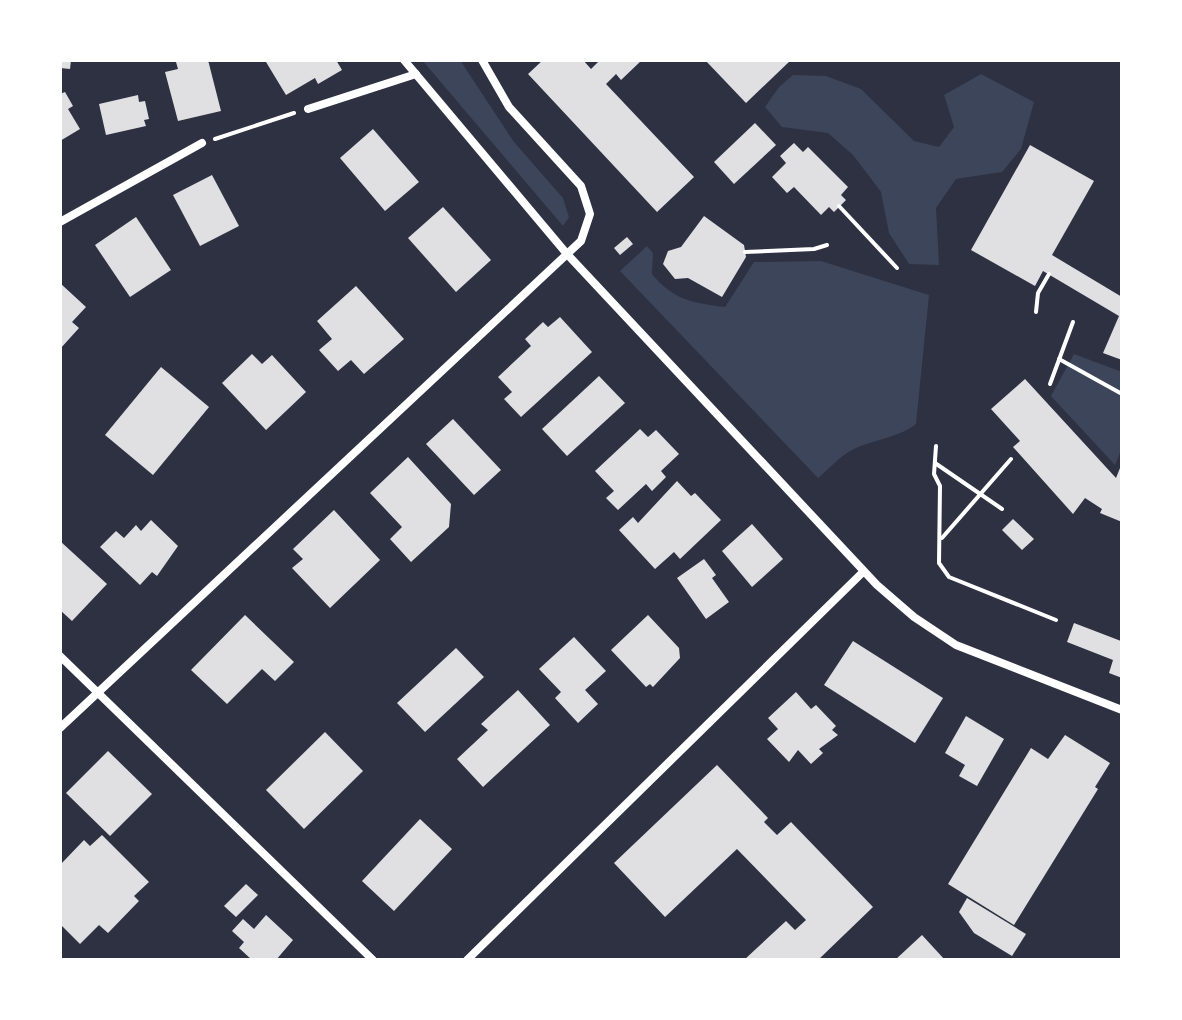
<svg xmlns="http://www.w3.org/2000/svg" width="1182" height="1020" font-family="Jost,sans-serif">
<style>
.green{fill:#3c4559}
.building{fill:#e0e0e3}
.lines{fill:none;stroke-linecap:round;stroke-linejoin:round}
.path{stroke:#fff;stroke-width:4}
.minor{stroke:#fff;stroke-width:8}
</style>
<rect width="100%" height="100%" fill="#2d3142"/>
<g class="green">
<path d="M422,60H460L514,142L563,198L569,217L563,226Z"/>
<path d="M981,74L1034,102L1021,149L1002,172L956,179L936,208L939,265L909,264L889,233L881,192L853,155L828,133L782,127L765,107L779,87L793,75L826,76L861,89L914,141L939,147L954,127L944,95Z"/>
<path d="M647,246L653,253L652,274C673,300 693,303 725,307L754,262L821,261L929,295L916,424C898,438 874,439 852,450C840,456 829,469 818,478L620,271Z"/>
<path d="M1074,354L1122,372V448L1115,465L1051,396Z"/>
</g>
<g class="building">
<path d="M60,60H71L70,69L60,68Z"/>
<path d="M184,60H208L221,111L178,121L165,72L178,69L176,62Z"/>
<path d="M270,60H336L342,70L318,84L315,78L286,95L266,62Z"/>
<path d="M543,60H583L591,69L600,60H642L621,80L616,74L606,84L694,177L657,212L528,74Z"/>
<path d="M705,60H791L746,103Z"/>
<path d="M65,92L73,106L68,109L80,129L60,141V94Z"/>
<path d="M138,95L139,102L145,101L149,119L144,120L146,126L106,135L99,104Z"/>
<path d="M755,123L776,145L734,184L714,162Z"/>
<path d="M373,129L419,182L385,211L340,158Z"/>
<path d="M794,143L803,152L808,147L848,187L841,195L846,200L834,212L829,207L821,215L794,187L787,193L772,177L786,163L780,156Z"/>
<path d="M1030,145L1094,181L1052,255L1122,297V360L1103,353L1119,316L1043,271L1035,286L971,250Z"/>
<path d="M212,175L239,226L200,246L173,195Z"/>
<path d="M443,207L491,260L456,292L408,238Z"/>
<path d="M704,216L744,245L746,257L722,297L688,278L675,279L663,264L668,251L681,247Z"/>
<path d="M136,217L171,270L130,297L95,245Z"/>
<path d="M627,237L633,244L620,255L614,248Z"/>
<path d="M60,283L86,307L72,322L79,328L60,349Z"/>
<path d="M356,286L404,339L364,374L351,360L338,371L319,350L332,339L317,321Z"/>
<path d="M560,317L592,352L521,417L504,399L512,392L498,377L531,346L525,339L543,322L548,327Z"/>
<path d="M252,354L262,364L272,355L306,392L266,430L222,383Z"/>
<path d="M161,367L209,407L153,475L105,435Z"/>
<path d="M599,376L625,403L567,456L542,429Z"/>
<path d="M1025,379L1116,478L1122,463V522L1100,513L1102,509L1085,498L1073,514L1013,447L1020,441L991,409Z"/>
<path d="M453,419L501,470L474,495L426,444Z"/>
<path d="M640,429L648,437L656,430L679,454L661,471L666,477L652,491L646,484L618,510L606,498L614,491L595,471Z"/>
<path d="M408,457L451,504L449,527L411,562L390,539L402,527L370,493Z"/>
<path d="M677,481L691,496L695,493L721,520L680,559L674,552L655,569L619,530L633,517L638,523Z"/>
<path d="M334,510L380,560L330,608L292,568L303,559L293,549Z"/>
<path d="M1013,519L1034,539L1022,550L1002,530Z"/>
<path d="M151,520L178,546L157,576L152,572L140,585L100,547L116,531L124,538L136,525L141,531Z"/>
<path d="M752,524L783,559L752,587L722,551Z"/>
<path d="M60,541L107,584L72,621L60,610Z"/>
<path d="M704,559L716,575L712,578L729,602L706,619L677,578Z"/>
<path d="M245,615L294,662L275,681L262,669L227,704L191,670Z"/>
<path d="M648,615L679,648L680,658L653,687L650,684L646,687L611,650Z"/>
<path d="M1074,623L1121,641L1122,678L1109,673L1113,660L1067,642Z"/>
<path d="M574,637L606,671L585,690L598,704L578,723L555,698L561,692L539,669Z"/>
<path d="M853,641L943,698L915,743L824,685Z"/>
<path d="M456,648L484,677L425,732L397,703Z"/>
<path d="M518,690L550,725L483,787L457,759L488,730L481,724Z"/>
<path d="M796,692L811,709L816,705L836,726L832,730L838,735L819,749L823,753L811,764L798,750L789,762L767,739L778,729L768,718Z"/>
<path d="M966,716L1004,739L977,786L959,776L965,765L945,753Z"/>
<path d="M325,732L363,771L304,829L266,790Z"/>
<path d="M1065,735L1110,763L1095,787L1098,789L1014,925L948,884L1031,748L1048,759Z"/>
<path d="M108,751L152,794L110,836L66,793Z"/>
<path d="M717,765L768,818L764,822L777,835L791,822L873,907L818,960H744L786,921L795,930L806,920L737,849L665,917L614,863Z"/>
<path d="M420,819L452,849L394,911L362,881Z"/>
<path d="M102,835L149,882L134,896L139,901L108,933L99,925L80,944L60,924V865L84,840L90,846Z"/>
<path d="M246,884L258,895L236,917L224,906Z"/>
<path d="M967,898L1026,934L1012,956L974,933L959,912Z"/>
<path d="M266,915L293,940L276,960H252L239,948L244,942L232,931L243,919L254,929Z"/>
<path d="M922,935L945,960H895Z"/>
</g>
<g class="lines">
<g class="path">
<path d="M215,139L294,113"/>
<path d="M839,206L897,268"/>
<path d="M745,252L814,249L827,245"/>
<path d="M1036,312L1038,293L1049,274"/>
<path d="M1059,359L1122,394"/>
<path d="M1050,384L1073,322"/>
<path d="M936,446L934,474L940,486L939,563L949,577L1056,620"/>
<path d="M935,463L1002,509"/>
<path d="M942,538L1011,459"/>
</g>
<g class="minor">
<path d="M404,60L567,254L877,585L914,617L956,645L1122,710"/>
<path d="M308,109L416,74"/>
<path d="M60,222L202,143"/>
<path d="M60,656L373,960"/>
<path d="M60,728L581,241L590,214L581,186L509,107L482,60"/>
<path d="M467,960L863,572"/>
</g>
</g>
<rect width="1182" height="1020" fill="none" stroke="#ffffff" stroke-width="124"/>
</svg>
